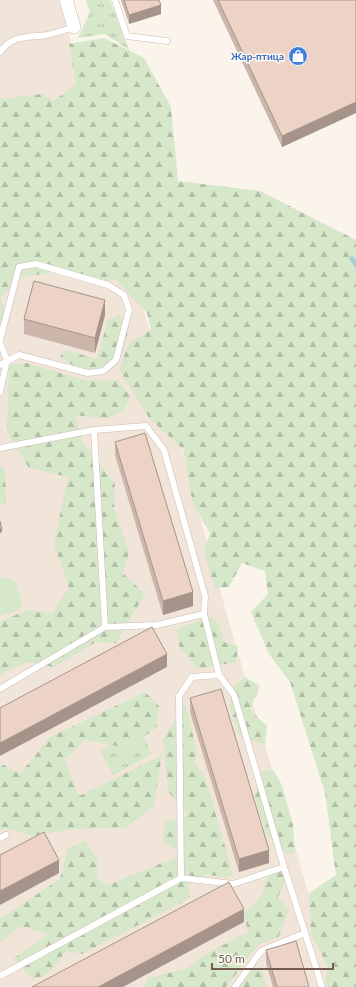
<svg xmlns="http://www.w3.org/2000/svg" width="356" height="987" font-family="Lato,sans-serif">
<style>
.residential{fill:#f1e5da}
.grass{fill:url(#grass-tufts)}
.forest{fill:url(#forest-firs)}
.pitch{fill:#d7e7ca}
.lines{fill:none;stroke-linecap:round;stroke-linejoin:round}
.stream{stroke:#a8ced3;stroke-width:5}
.service-casing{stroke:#ccbcb2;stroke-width:7}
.minor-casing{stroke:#ccbcb2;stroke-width:14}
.service{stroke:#fff;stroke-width:6}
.minor{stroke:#fff;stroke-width:13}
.wall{fill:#ccb5aa}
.shaded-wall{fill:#a6948b}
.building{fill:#edd3c6;stroke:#a6948b}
.labels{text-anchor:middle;stroke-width:3;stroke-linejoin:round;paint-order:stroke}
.shop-label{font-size:10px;font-weight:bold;fill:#366cbe;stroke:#fdf8f1;text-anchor:end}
</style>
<defs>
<pattern id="grass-tufts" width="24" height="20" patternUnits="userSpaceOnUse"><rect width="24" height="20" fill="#d7e7ca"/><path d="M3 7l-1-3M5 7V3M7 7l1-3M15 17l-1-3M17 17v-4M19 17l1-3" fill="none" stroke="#b3bea6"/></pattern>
<pattern id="forest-firs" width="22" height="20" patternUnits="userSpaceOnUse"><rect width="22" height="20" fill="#d7e7ca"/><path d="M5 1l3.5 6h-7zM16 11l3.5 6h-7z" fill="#b3bea6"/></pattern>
</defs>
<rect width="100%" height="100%" fill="#faf4eb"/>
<path class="residential" d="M0,0H58L62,9L227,615L336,987H0Z"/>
<g class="grass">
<path d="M86,0H110L129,50L105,34L78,38L90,12Z"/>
<path d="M140,730L152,754L113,775L100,751Z"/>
</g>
<g class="forest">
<path d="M104,38L144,58L171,107L178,181L260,191L356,240V987H325L328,966L311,935L309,893L336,875L325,793L290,682L269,654L251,612L268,594L265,571L242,563L229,587L215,588L204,551L210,533L193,504L183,449L149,418L119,369L129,343L151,330L147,313L115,279L104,283L54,272L22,277L1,296L6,328L0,335V101L1,99L42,94L53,101L76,85L69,44Z"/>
<path d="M119,314L129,328L122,353L98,370L76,367L60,357L65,350L97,359L108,320Z"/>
<path d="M27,363L88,381L118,380L130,396L124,410L105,419L75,415L82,441L115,484L114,508L129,553L123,573L145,594L116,643L96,642L54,667L27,662L0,675V622L27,610L52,613L69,588L54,544L68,477L29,468L7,432L9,365Z"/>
<path d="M0,465L5,470L6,502L0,505Z"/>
<path d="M211,617L220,626L224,642L238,646L236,662L198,669L179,646L177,629Z"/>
<path d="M245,677L260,686L250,710L267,726L265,745L239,735L229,707L233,686Z"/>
<path d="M145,692L159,706L157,727L128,748L86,740L65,759L79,796L162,755L154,806L125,828L72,829L32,836L5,828L0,831V766L2,764L20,774L50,737Z"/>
<path d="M186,704L197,753L194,762L205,777L233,874L225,878L207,874L188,885L190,898L82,954L66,951L51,971L34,980L13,959L49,934L20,926L0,943V919L60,879L68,849L85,840L98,860L97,879L108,885L184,854L162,842L165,822L188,815L168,791L163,739Z"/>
<path d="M273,770L282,785L293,825L295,852L287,854L266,835L255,796L261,771Z"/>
<path d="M271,868L288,875L278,897L289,910L278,938L258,945L226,987H144L148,978L188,968L204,955L248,932L244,913L260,898Z"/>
<path d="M254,967L263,972L266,987H241Z"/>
</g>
<path class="pitch" d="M7,577L16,582L22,602L19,610L0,616V579Z"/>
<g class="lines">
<path class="stream" d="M352,259L356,264"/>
<g class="service-casing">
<g id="service">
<path d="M115,0L127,36L167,41"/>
<path d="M0,52C13,34 28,38 47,35C56,33 65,30 74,27"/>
<path d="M0,340L19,267L36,264L108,285L124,295L129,310L116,360L103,371L88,373L19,355L0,365"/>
<path d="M0,343L7,360L0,392"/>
<path d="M94,430L105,627"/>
<path d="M0,448L94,430L146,426L164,450L205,596L204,614L157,625L105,627L0,689"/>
<path d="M204,614L219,675"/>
<path d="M0,838L6,835"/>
<path d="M284,867L305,933"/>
<path d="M0,976L181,878L233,884L284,867L234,695L219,675L192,677L179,696L181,878"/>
<path d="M235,987L261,951L305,933L322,987"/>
</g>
</g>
<g class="minor-casing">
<path id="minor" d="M66,0L74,27"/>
</g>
<use href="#service" class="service"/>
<use href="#minor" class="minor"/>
</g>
<g class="wall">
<path d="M121,0H159L161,14L129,24Z"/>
<path d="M213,0H356V113L282,147Z"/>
<path d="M105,315L95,353L24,334V319Z"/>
<path d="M115,442L193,606L163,615L115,455Z"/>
<path d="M190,698L269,863L239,872L190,712Z"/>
<path d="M266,950L309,987H273L266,963Z"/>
</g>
<g class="shaded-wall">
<path d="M161,5V14L129,24V15Z"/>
<path d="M356,102V113L282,147V136Z"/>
<path d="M105,300V315L95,353V338Z"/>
<path d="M0,529H2V532L0,533Z"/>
<path d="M193,592V606L163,615V601Z"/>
<path d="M167,654V667L0,756V743Z"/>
<path d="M269,850V863L239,872V859Z"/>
<path d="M59,860V873L0,905V891Z"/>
<path d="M244,909V922L123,987H98Z"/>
</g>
<g class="building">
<path d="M124,0H159L161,5L129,15Z"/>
<path d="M218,0H356V102L282,136Z"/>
<path d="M34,281L105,300L95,338L24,319Z"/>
<path d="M145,433L193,592L163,601L115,442Z"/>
<path d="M0,521L2,529H0Z"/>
<path d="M152,627L167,654L0,743V708Z"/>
<path d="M221,689L269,850L239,859L190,698Z"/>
<path d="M44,832L59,860L0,891V855Z"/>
<path d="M229,882L244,909L98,987H32Z"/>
<path d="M296,941L309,987H277L266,950Z"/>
</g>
<defs>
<g id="shop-disc" transform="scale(1)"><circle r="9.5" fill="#3f7fe0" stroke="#fdf8f1"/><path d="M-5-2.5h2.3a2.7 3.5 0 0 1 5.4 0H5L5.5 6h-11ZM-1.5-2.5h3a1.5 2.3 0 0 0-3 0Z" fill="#fff"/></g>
</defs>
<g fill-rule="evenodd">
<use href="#shop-disc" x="298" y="56"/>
</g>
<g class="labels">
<g class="shop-label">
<text x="284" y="60">Жар-птица</text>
</g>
</g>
<path d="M212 963v6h121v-6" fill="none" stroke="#735b50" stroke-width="2"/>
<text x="218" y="963" font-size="12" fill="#735b50" stroke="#fdf8f1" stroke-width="3" paint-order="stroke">50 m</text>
</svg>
